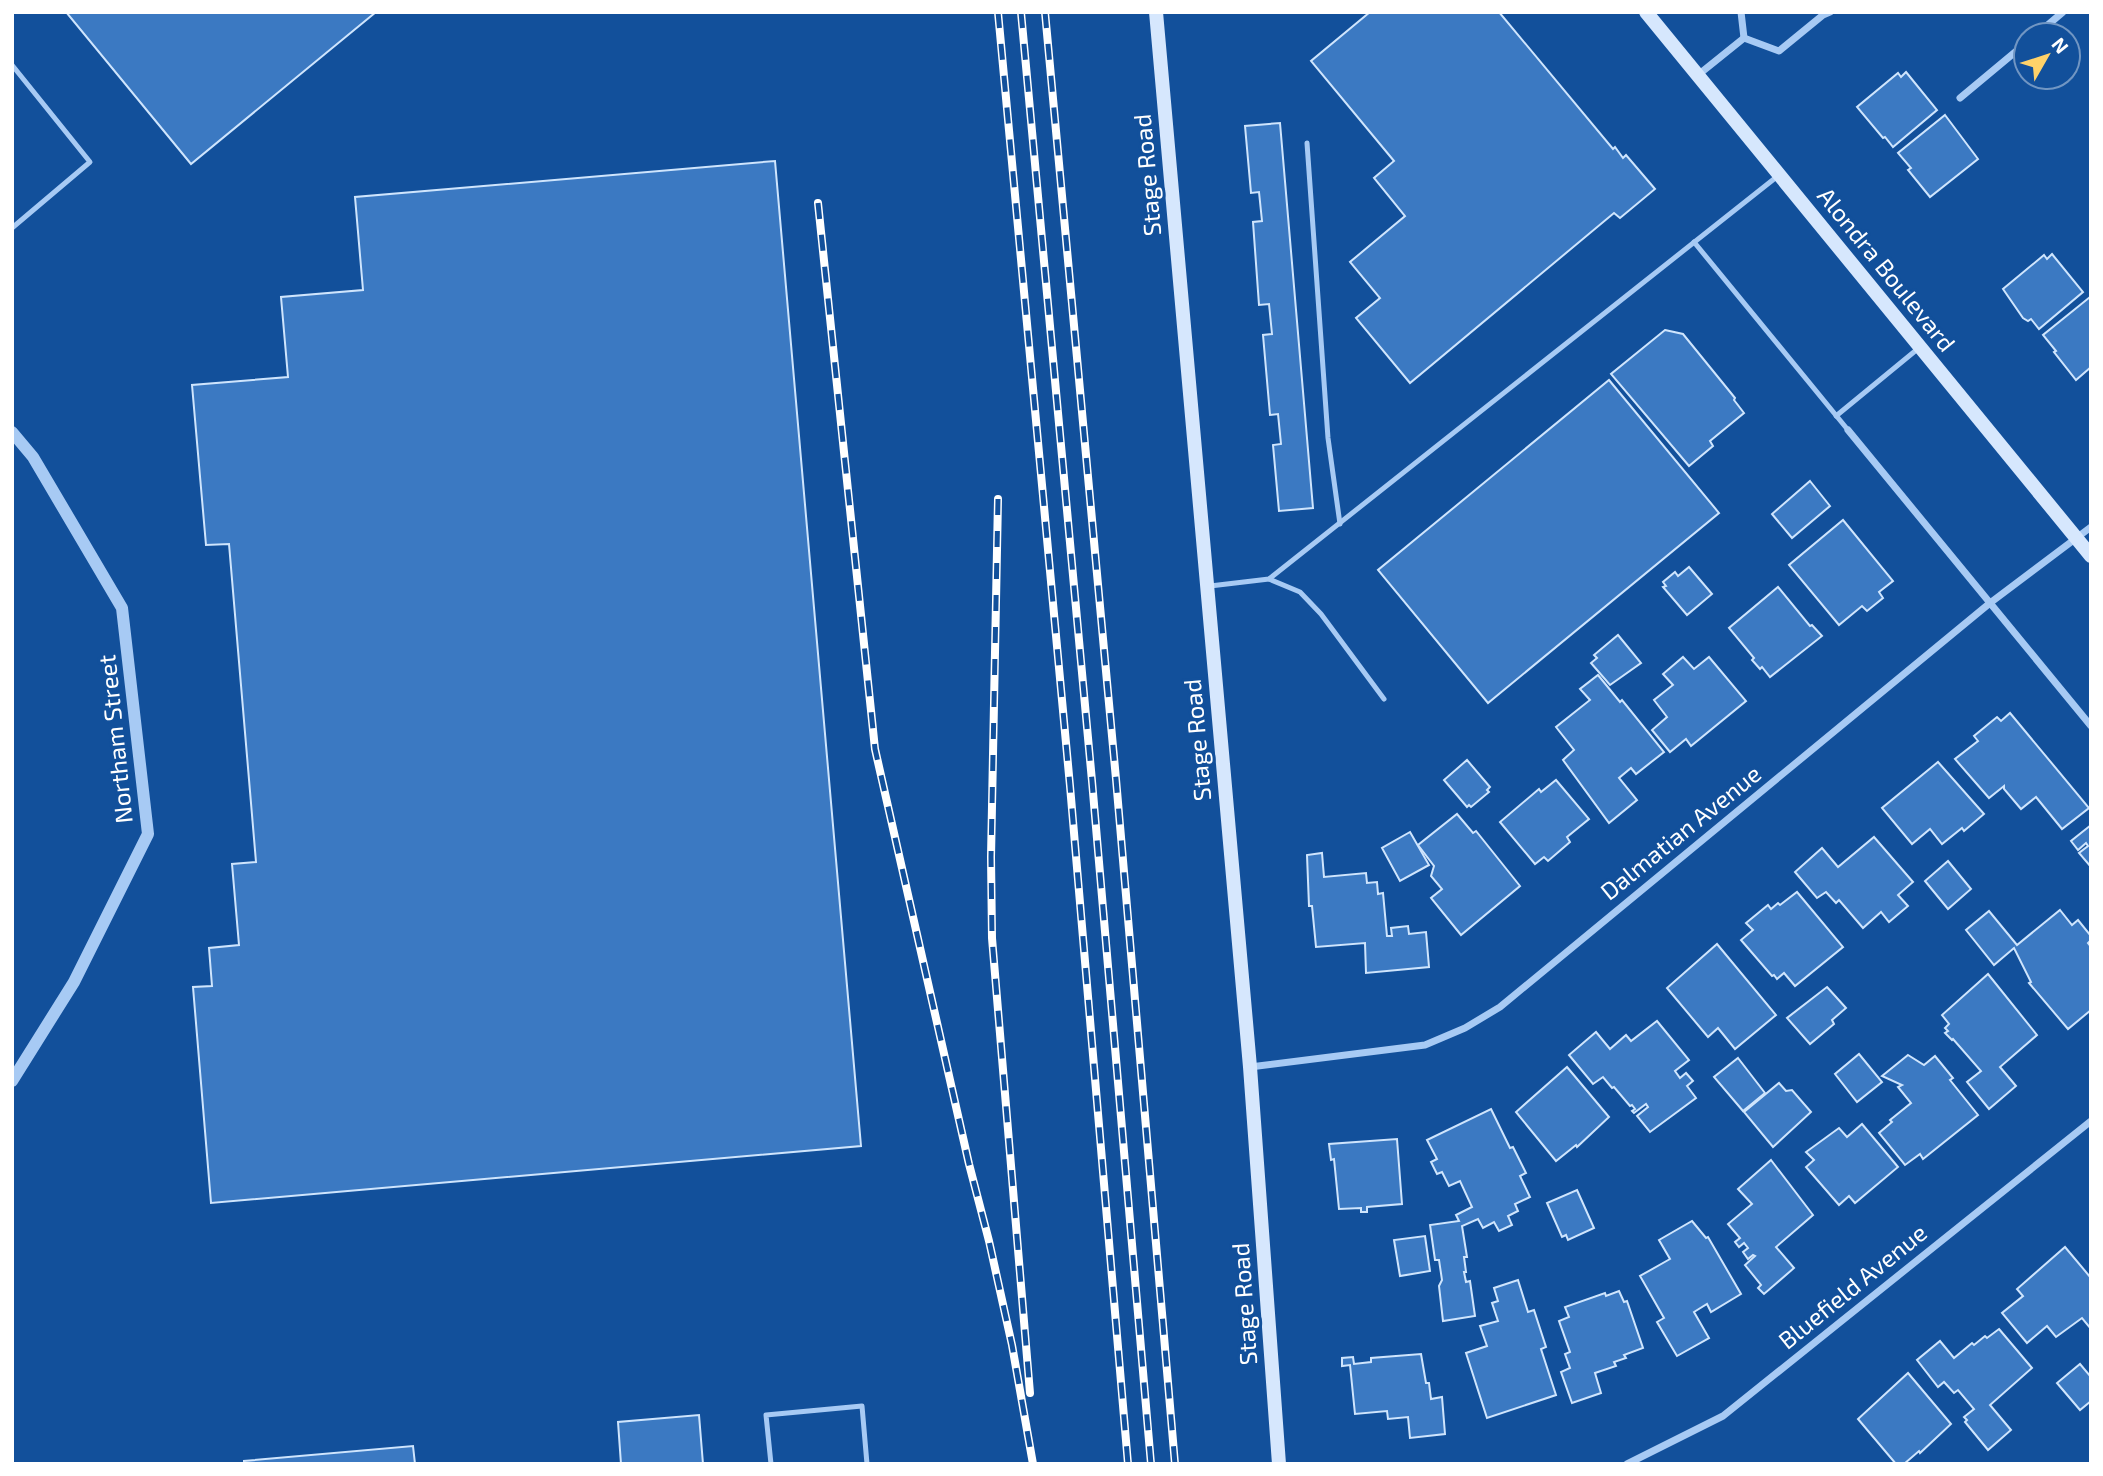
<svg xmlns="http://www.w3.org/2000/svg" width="2103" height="1476" font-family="'Exo 2',sans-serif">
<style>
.building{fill:#3b79c2;stroke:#cfe5fd;stroke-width:2}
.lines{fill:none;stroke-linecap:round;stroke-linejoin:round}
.service{stroke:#a7caf4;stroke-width:5}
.minor{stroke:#a7caf4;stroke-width:7}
.tertiary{stroke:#a7caf4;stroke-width:12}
.secondary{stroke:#d6e7fd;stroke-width:14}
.rail-casing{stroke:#fff;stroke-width:8}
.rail{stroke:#12509b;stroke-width:5;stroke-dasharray:16;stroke-linecap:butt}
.labels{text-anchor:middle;stroke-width:6;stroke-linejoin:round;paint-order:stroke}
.street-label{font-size:24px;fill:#fff;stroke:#12509b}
</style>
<rect width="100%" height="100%" fill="#12509b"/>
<g class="building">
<path d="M66,12H376L191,164Z"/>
<path d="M1370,12H1499L1613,149L1615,147L1623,158L1626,155L1655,189L1620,218L1614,213L1410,383L1356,318L1380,298L1350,262L1405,216L1374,178L1394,161L1311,61Z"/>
<path d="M1906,72L1937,110L1893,147L1885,137L1883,138L1857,107L1898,73L1901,77Z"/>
<path d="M1945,115L1978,159L1930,197L1908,170L1911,168L1898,153Z"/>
<path d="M1280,123L1313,508L1279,511L1273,445L1281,444L1278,414L1270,415L1263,335L1272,334L1269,304L1259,305L1253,222L1262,221L1259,192L1251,193L1245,126Z"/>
<path d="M775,161L861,1146L211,1203L193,987L212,986L209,948L239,945L232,864L256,862L229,544L206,545L192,385L288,377L281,297L363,290L355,197Z"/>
<path d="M2052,254L2083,292L2039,329L2031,319L2028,321L2023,318L2003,289L2044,255L2047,259Z"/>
<path d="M2090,297L2091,367L2076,380L2054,352L2056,351L2043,335Z"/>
<path d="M1665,330L1683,334L1735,398L1734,400L1744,413L1710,441L1713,446L1689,466L1611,374Z"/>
<path d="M1609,380L1719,513L1488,703L1378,570Z"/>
<path d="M1810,481L1830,506L1792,538L1772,514Z"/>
<path d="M1843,520L1893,581L1879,592L1883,598L1867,611L1862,606L1839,625L1789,565Z"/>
<path d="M1689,567L1712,594L1687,615L1663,587L1666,586L1663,582L1675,572L1678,576Z"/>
<path d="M1778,587L1810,626L1812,625L1822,636L1770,677L1762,667L1760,669L1752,660L1754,658L1729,628Z"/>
<path d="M1618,635L1641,663L1610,685L1591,663L1597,658L1594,655Z"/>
<path d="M1683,657L1694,669L1709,657L1746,701L1691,746L1686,739L1670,752L1652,730L1667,717L1654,700L1673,685L1663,674Z"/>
<path d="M1598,675L1620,702L1622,700L1664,752L1636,774L1631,768L1619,778L1637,800L1609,823L1563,760L1574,750L1556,727L1590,700L1580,689Z"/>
<path d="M2010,713L2089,808L2062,829L2036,797L2021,809L2004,789V786L1989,798L1955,759L1978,741L1974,736L1997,717L2001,721Z"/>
<path d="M1467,760L1490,787L1487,790L1489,792L1471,807L1469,805L1467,807L1444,780Z"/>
<path d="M1938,762L1984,814L1964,831L1962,828L1942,844L1930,829L1912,844L1882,808Z"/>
<path d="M1556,780L1589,819L1567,837L1570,842L1548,861L1544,857L1535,864L1500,822L1539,789L1541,792Z"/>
<path d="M1457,814L1473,833L1476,831L1520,886L1461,935L1431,898L1442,889L1431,876L1434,866L1418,845Z"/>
<path d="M2091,825V867L2079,853L2088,846L2086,843L2078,850L2071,841Z"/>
<path d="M1410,832L1429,865L1400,881L1382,848Z"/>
<path d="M1874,837L1913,882L1898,895L1908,906L1889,922L1881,912L1863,928L1839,900L1836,903L1826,892L1817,898L1795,872L1822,848L1838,867Z"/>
<path d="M1322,853L1324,877L1366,873L1367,883L1377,882L1378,894L1383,893L1387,936H1392L1391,928L1408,926L1409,934L1426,932L1429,967L1366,973L1365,943L1316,947L1312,906H1309L1307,855Z"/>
<path d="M1948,861L1971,889L1948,909L1925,881Z"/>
<path d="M1797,892L1843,947L1795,986L1784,973L1777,979L1774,975L1772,976L1741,940L1753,930L1746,923L1768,905L1771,909L1778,903L1780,905Z"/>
<path d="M2060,910L2072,925L2078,920L2091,936V940L2088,943L2091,947V1010L2068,1029L2029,983L2031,982L2014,948L1994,965L1966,930L1989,911L2017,945Z"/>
<path d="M1717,944L1776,1015L1735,1049L1718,1028L1708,1037L1667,988Z"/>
<path d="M1988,974L2037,1035L2000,1067L2016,1086L1989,1109L1967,1082L1981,1071L1953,1039L1952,1040L1945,1033L1948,1031L1945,1028L1949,1024L1942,1015Z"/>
<path d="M1827,987L1846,1008L1832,1020L1834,1024L1810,1044L1787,1018Z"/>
<path d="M1657,1021L1689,1060L1675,1071L1680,1078L1686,1073L1693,1081L1687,1086L1696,1098L1650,1132L1637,1116L1648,1107L1646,1104L1634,1113L1632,1111L1635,1109L1632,1105L1630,1106L1614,1087L1612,1088L1603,1077L1593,1084L1569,1055L1596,1032L1610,1049L1626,1035L1631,1041Z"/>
<path d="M1859,1054L1882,1082L1857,1102L1835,1074Z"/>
<path d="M1908,1055L1924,1065L1935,1056L1953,1078L1950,1080L1978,1115L1923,1159L1920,1154L1905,1165L1879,1133L1892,1122L1890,1120L1911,1103L1898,1087L1902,1085L1882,1076Z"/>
<path d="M1738,1058L1765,1093L1743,1111L1714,1077Z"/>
<path d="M1567,1067L1609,1117L1577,1147L1576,1145L1556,1161L1516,1112Z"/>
<path d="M1779,1083L1786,1091L1792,1090L1811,1112L1773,1147L1744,1112Z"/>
<path d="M1491,1109L1510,1148L1513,1147L1526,1173L1520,1176L1530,1197L1515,1204L1518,1211L1508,1216L1512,1225L1499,1231L1494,1222L1483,1228L1478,1219L1462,1226L1467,1257H1464L1466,1272H1464L1466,1282L1470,1281L1475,1316L1443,1321L1439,1286L1442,1280L1439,1260H1435L1430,1225L1459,1221L1456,1215L1472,1207L1460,1181L1449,1186L1442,1172L1437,1174L1431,1162L1437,1159L1427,1140Z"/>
<path d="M1862,1124L1898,1167L1855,1203L1849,1196L1839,1205L1806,1167L1814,1160L1806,1152L1839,1128L1847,1137Z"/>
<path d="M1397,1139L1402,1204L1367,1207V1212H1361V1208L1339,1209L1334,1159L1331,1160L1329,1144Z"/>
<path d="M1771,1160L1813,1215L1776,1247L1794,1268L1764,1294L1758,1288L1761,1285L1745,1265L1755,1256L1753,1255L1748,1259L1743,1252L1748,1248L1744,1243L1739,1247L1735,1242L1740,1238L1728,1224L1752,1204L1738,1189Z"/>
<path d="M1577,1190L1594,1228L1568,1240L1566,1235L1562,1237L1547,1203Z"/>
<path d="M1692,1221L1706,1238L1708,1237L1741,1294L1711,1312L1707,1304L1694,1312L1709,1338L1677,1356L1657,1322L1664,1318L1640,1276L1670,1259L1659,1240Z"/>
<path d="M1425,1236L1430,1271L1400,1276L1394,1240Z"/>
<path d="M2065,1247L2091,1278V1329L2082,1318L2056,1337L2047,1326L2027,1343L2002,1313L2023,1296L2017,1289Z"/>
<path d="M1518,1280L1528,1312L1534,1310L1546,1347L1541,1349L1556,1395L1487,1418L1466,1353L1487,1346L1480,1326L1498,1321L1492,1303L1498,1301L1494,1288Z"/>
<path d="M1619,1291L1624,1302L1627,1301L1643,1348L1624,1355L1626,1358L1614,1362L1616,1366L1595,1373L1601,1393L1572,1403L1561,1372L1570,1368L1565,1354L1570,1352L1559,1321L1569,1317L1565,1307L1605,1293L1606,1296Z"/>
<path d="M1999,1329L2032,1368L1990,1405L2011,1430L1988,1450L1965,1422L1967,1420L1964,1417L1974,1409L1958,1390L1954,1393L1944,1382L1938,1387L1917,1360L1940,1341L1954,1358L1972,1343L1974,1345L1985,1336L1987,1338Z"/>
<path d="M1421,1354L1426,1383H1429L1431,1399L1442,1397L1445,1434L1410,1438L1408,1417L1388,1419L1387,1411L1355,1414L1350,1365L1342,1366V1358L1353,1357L1354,1364L1371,1362V1358Z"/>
<path d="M2080,1364L2091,1377V1401L2080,1410L2057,1383Z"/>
<path d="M1908,1373L1951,1424L1920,1453L1919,1451L1904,1464H1896L1858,1419Z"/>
<path d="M699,1415L703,1464H621L618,1422Z"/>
<path d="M413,1446L415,1464H244V1461Z"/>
</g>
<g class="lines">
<g class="service">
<path d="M12,65L90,162L12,228"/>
<path d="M1307,143L1328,438L1340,524"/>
<path d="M1694,242L1848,430"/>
<path d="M1836,416L1920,347"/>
<path d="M1269,579L1300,592L1321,614L1384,699"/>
<path d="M1210,586L1269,579L1779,175"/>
<path d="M771,1464L766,1415L862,1406L867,1464"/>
</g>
<g class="minor">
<path d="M1741,12L1744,38"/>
<path d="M2036,35L2063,12"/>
<path d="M1744,38L1779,51L1823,15L1830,12"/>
<path d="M1698,75L1744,38"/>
<path d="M1960,98L2026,43"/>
<path d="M1848,430L2091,726"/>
<path d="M1250,1067L1425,1045L1465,1028L1500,1007L1990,603L2091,527"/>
<path d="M1627,1464L1723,1416L2091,1121"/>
</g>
<path class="tertiary" d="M12,432L33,457L122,608L148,834L74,982L12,1081"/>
<g class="secondary">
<path d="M1156,12L1250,1067L1279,1464"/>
<path d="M1646,12L2091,556"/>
</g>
<g class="rail-casing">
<g id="rail">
<path d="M998,12L1070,786L1128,1464"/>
<path d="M1021,12L1092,781L1151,1464"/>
<path d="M1045,12L1116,779L1175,1464"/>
<path d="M818,203L875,749L969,1164L989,1241L1012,1345L1033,1464"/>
<path d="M998,499L991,857L992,938L1030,1393"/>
</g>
</g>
<use href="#rail" class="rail"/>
</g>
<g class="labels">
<g class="street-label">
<text transform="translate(1148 175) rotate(-95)" y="8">Stage Road</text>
<text transform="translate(1886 270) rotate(51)" y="8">Alondra Boulevard</text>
<text transform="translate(116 739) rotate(-96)" y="8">Northam Street</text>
<text transform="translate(1198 740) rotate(-95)" y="8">Stage Road</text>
<text transform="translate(1681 833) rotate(-39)" y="8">Dalmatian Avenue</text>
<text transform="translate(1853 1287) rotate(-39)" y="8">Bluefield Avenue</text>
<text transform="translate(1245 1304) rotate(-94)" y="8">Stage Road</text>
</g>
</g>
<rect width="2103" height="1476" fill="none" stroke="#ffffff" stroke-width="28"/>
<g transform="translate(2047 56) rotate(51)"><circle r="33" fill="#12509b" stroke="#7196c3" stroke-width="2"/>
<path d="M0-5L12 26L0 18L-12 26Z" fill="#ffd269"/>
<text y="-10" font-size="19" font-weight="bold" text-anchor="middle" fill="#ffffff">N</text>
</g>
</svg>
